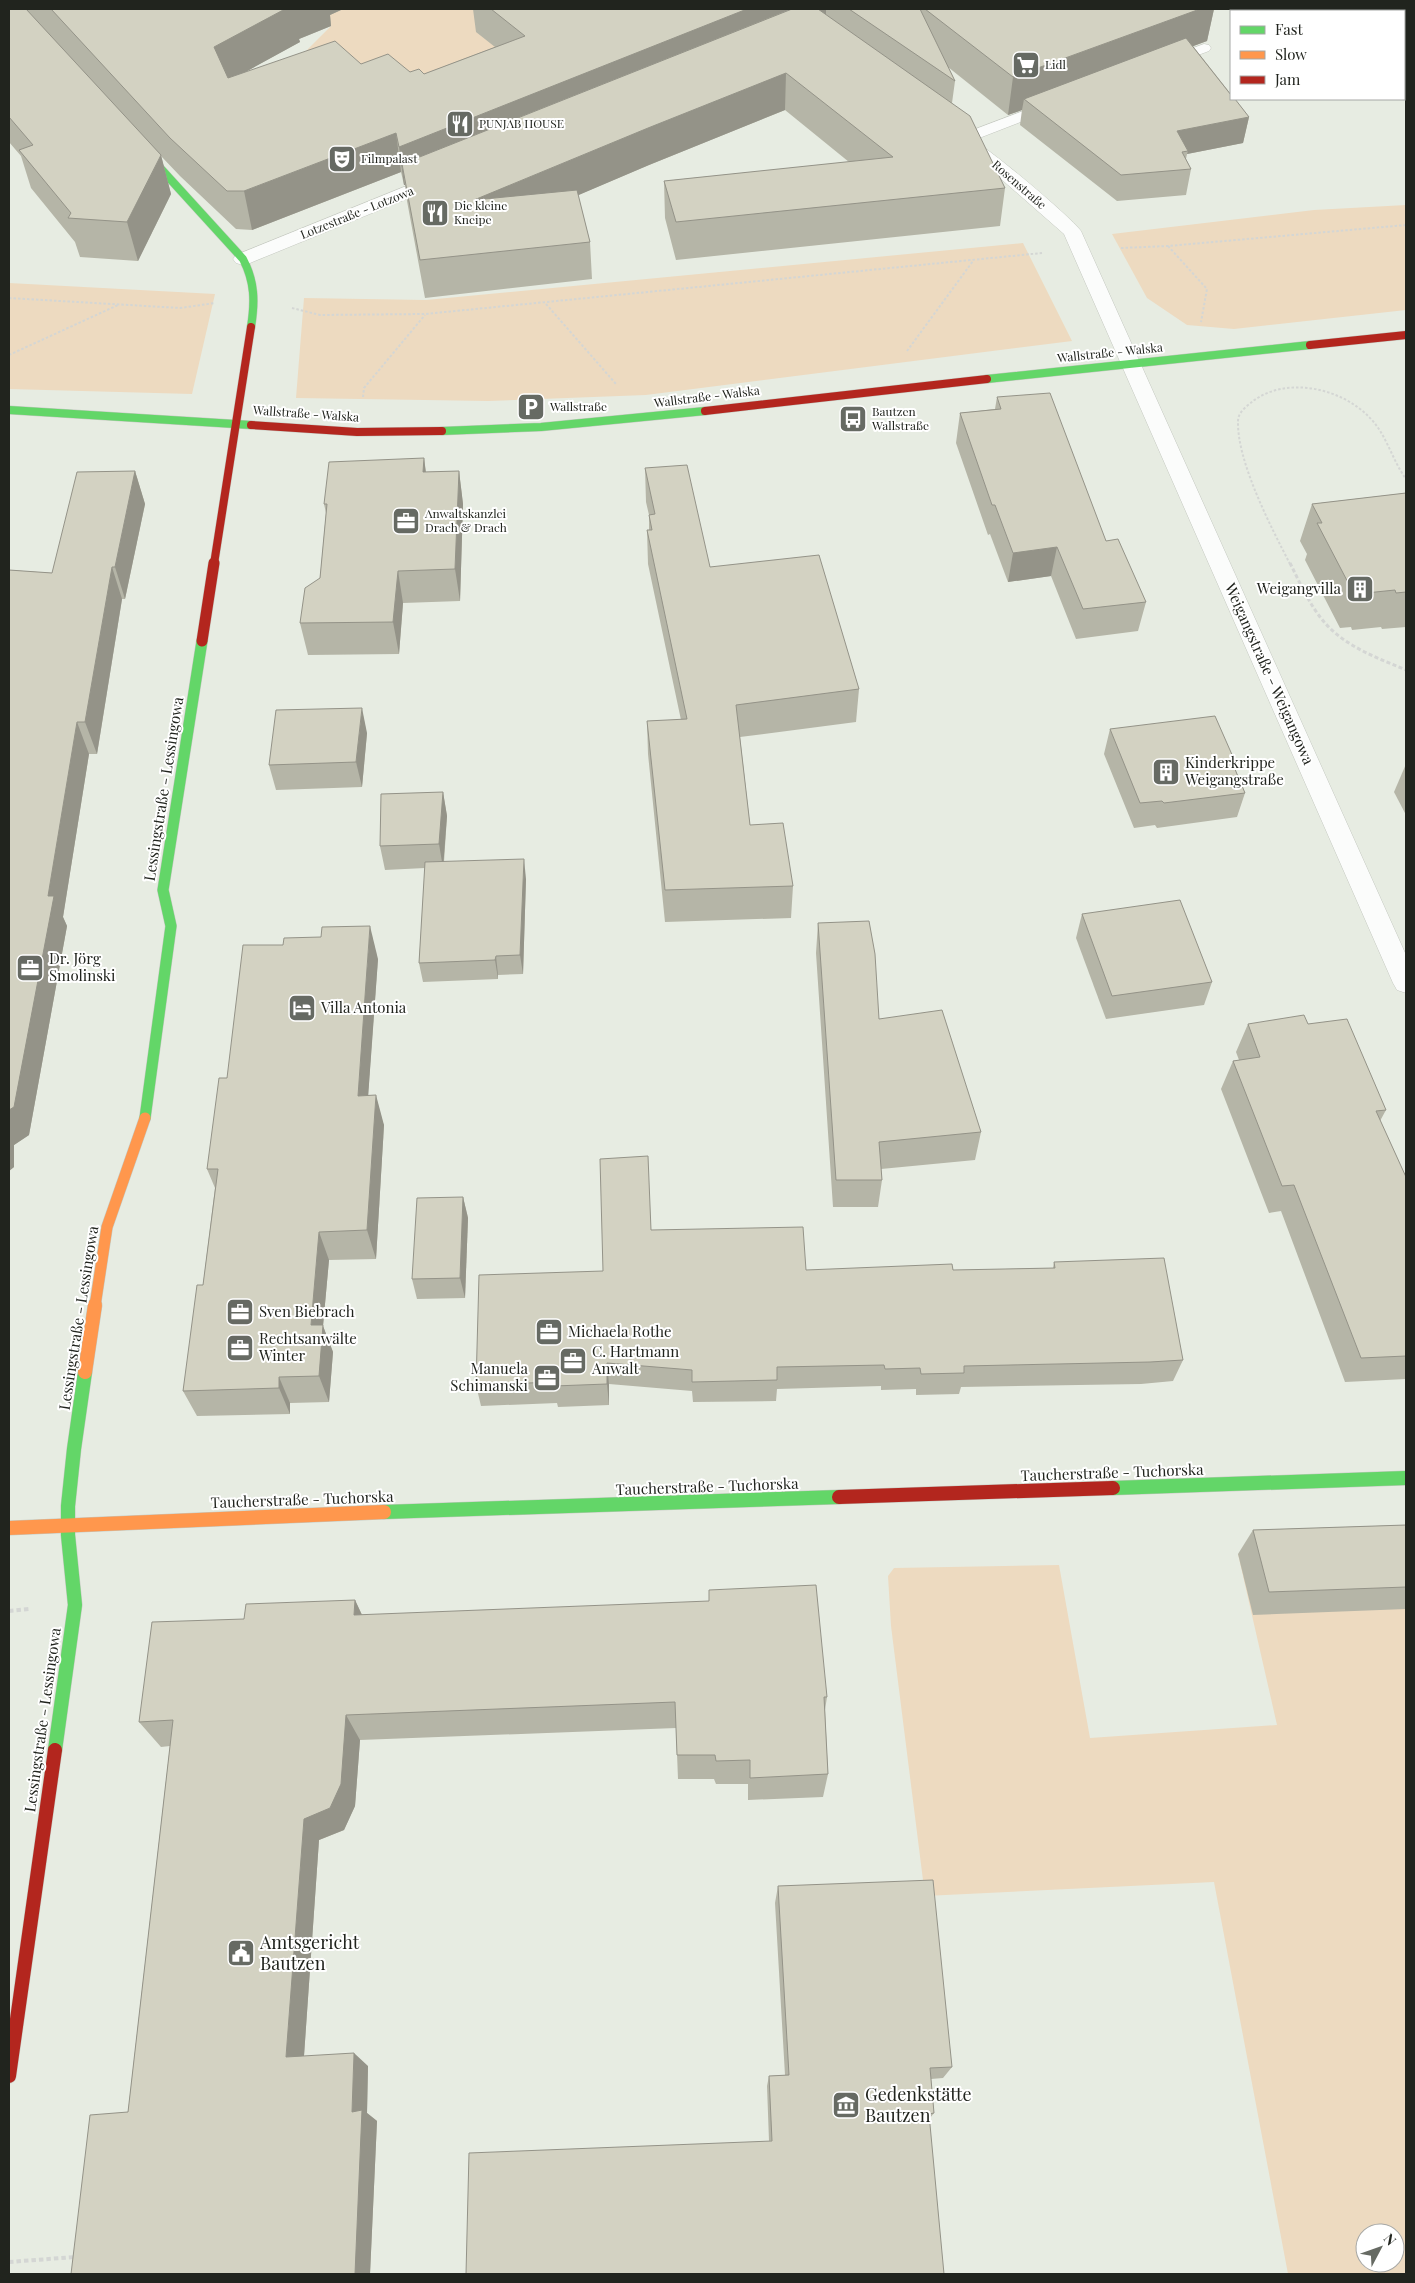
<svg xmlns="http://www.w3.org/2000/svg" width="1415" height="2283" font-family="'Playfair Display',serif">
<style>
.green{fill:#eddac0;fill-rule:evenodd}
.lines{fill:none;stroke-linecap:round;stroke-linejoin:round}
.lane-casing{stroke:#c4c8c0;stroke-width:1}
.street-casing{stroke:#c4c8c0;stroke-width:1}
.fast-far2-casing{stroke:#c4c8c0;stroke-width:9}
.fast-far1-casing{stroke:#c4c8c0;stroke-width:12}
.fast-casing{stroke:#c4c8c0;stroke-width:15}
.slow-far1-casing{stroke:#c4c8c0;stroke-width:12}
.slow-casing{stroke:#c4c8c0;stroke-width:15}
.jam-far2-casing{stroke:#c4c8c0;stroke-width:9}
.jam-far1-casing{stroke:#c4c8c0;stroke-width:12}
.jam-casing{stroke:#c4c8c0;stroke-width:15}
.path-far2{stroke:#d4d6d4;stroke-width:2;stroke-dasharray:2.5 2;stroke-linecap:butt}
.path-far1{stroke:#d4d6d4;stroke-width:3;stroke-dasharray:4 2.5;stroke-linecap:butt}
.path{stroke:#d4d6d4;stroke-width:4;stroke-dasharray:4.5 3;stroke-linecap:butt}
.lane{fill:#fbfcfb;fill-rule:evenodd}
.street{fill:#fbfcfb;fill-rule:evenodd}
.fast-far2{stroke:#63d668;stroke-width:8}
.fast-far1{stroke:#63d668;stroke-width:11}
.fast{stroke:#63d668;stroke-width:14}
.slow-far1{stroke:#ff974d;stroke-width:11}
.slow{stroke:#ff974d;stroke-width:14}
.jam-far2{stroke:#b3261e;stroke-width:8}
.jam-far1{stroke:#b3261e;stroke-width:11}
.jam{stroke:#b3261e;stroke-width:14}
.wall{fill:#b5b5a7}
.shaded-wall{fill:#949388}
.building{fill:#d3d2c2;stroke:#949388}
.labels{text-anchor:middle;stroke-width:4;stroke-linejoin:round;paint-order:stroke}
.far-poi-label{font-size:12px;fill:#21241e;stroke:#fff;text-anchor:start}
.far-street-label{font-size:12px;fill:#21241e;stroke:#fff}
.poi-label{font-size:15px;fill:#21241e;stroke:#fff;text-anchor:start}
.street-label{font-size:15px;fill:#21241e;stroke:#fff}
.near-poi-label{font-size:18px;fill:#21241e;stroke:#fff;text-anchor:start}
</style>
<rect width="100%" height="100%" fill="#e7ece2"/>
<g class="green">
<path d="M340,9H632L500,91L304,53L331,26L321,18Z"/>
<path d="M1406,205V310L1234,329L1187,325L1147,298L1112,234L1314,210Z"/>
<path d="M1023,243L1072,341L646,395L488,401L296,398L304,298L426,300Z"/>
<path d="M9,283L215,294L192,394L9,389Z"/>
<path d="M1406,1548V2274H1288L1214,1882L925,1896L891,1626L888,1576L894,1568L1059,1565L1090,1738L1277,1725L1238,1554ZM1365,2233H1395V2263H1365Z"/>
</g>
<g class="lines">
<g class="lane-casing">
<g id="lane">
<path d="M1204,44L1209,45L1211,48L1209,51L1168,66L1161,62L1163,59Z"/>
<path d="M1052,100L1057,102L1060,105L1057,108L969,142H957L955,139L957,136Z"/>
</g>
</g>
<g class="street-casing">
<g id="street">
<path d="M962,134C977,137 1071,217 1081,231L1406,955V993L1397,990L1393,983L1064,234L985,165L956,143L953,139L956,135Z"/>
<path d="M441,172L448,174L450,178L448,182L250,263L243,265L236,263L233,259L236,255Z"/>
</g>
</g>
<g class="fast-far2-casing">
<g id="fast-far2">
<path d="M141,147L243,259C255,282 255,302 251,327"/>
<path d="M987,379L1310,345"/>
<path d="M9,410L251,425"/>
<path d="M442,431L541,427L705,411"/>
</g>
</g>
<g class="fast-far1-casing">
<path id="fast-far1" d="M145,1118L171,926L163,890L202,641"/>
</g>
<g class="fast-casing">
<g id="fast">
<path d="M1113,1488L1406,1478"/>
<path d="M384,1512L839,1497"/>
<path d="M55,1750L75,1605L68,1535V1506L74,1449L85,1372"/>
</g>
</g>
<g class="slow-far1-casing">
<path id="slow-far1" d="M95,1306L107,1227L145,1118"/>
</g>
<g class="slow-casing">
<g id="slow">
<path d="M85,1372L95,1305"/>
<path d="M9,1528L384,1512"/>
</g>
</g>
<g class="jam-far2-casing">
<g id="jam-far2">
<path d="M1310,345L1406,335"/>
<path d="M705,411L987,379"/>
<path d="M251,425L357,432L442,431"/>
<path d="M214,564L251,327"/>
</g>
</g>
<g class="jam-far1-casing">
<path id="jam-far1" d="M202,641L214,563"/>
</g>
<g class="jam-casing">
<g id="jam">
<path d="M839,1497L1113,1488"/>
<path d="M9,2076L55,1750"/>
</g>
</g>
<g class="path-far2">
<path d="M1168,246L1207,289L1201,322"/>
<path d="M1121,248L1168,246L1406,225"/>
<path d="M9,298L180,308L215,303"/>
<path d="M546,304L616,384"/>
<path d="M292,308L320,315L425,314L1042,253"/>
<path d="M907,351L973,261"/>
<path d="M9,355L118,305"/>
<path d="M363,397L364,388L425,315"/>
<path d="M1290,564C1271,527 1237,462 1238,421C1238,412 1247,406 1253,401C1287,376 1341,388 1369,417C1386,433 1392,460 1406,479"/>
</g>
<path class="path-far1" d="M1290,563C1300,583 1310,606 1325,623C1346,647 1378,658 1406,670"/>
<g class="path">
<path d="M9,1611L29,1609"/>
<path d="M9,2262L75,2257"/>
</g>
<use href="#lane" class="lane"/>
<use href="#street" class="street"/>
<use href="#fast-far2" class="fast-far2"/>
<use href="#fast-far1" class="fast-far1"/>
<use href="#fast" class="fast"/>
<use href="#slow-far1" class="slow-far1"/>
<use href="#slow" class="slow"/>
<use href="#jam-far2" class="jam-far2"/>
<use href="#jam-far1" class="jam-far1"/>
<use href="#jam" class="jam"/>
</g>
<g class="wall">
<path d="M9,9H341V10L330,15L331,26L299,39L300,42L245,72L361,64L424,74L495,47L476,32L473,9H1214L1207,41L1193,46L1249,117L1243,143L1187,154L1186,159L1191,169L1186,195L1117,201L1020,125L1022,110L1008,115L948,67L955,81L952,103L1005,188L1000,226L676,260L665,218L664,181L849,162L785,110L649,165L578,195L590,242L592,279L425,298L407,201L405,185H404L401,172L252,230L236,229L180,176L161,156L171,194L138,261L80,257L75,242L31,188L21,156L9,142Z"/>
<path d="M997,397L1106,541L1146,602L1138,631L1076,639L1051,576L1008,582L990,534L988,535L956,443L960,413L995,409Z"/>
<path d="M424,458L426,472L459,471L463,504L460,601L403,603L399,654L308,655L300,623L320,578L326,513L324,504Z"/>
<path d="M645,468L710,567L859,689L856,722L740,737L750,825L793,886L791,918L665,922L648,754L647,721L681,720L648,564L647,530H649V515L646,502Z"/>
<path d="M135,471L145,504L125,599H122L97,754H89L63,917L67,926L29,1135L14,1145V1167L9,1171V570L52,573Z"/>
<path d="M1406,493V627L1382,629L1381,627L1352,630L1351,627L1340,628L1305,560L1307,554L1300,541L1312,504Z"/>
<path d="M1110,729L1237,766L1236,771L1245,793L1237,817L1157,828L1155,825L1134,828L1104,754Z"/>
<path d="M367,733L362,787L276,790L269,765Z"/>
<path d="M1406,764V815L1394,792Z"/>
<path d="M443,792L447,816L444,862L526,879L523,974L498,975V979L423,982L419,963L425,868L385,870L380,846Z"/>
<path d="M1082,914L1212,982L1204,1005L1106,1019L1076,938Z"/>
<path d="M818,923L879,1019L981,1132L975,1160L881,1169L882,1180L878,1207H833L816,953Z"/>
<path d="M378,959L368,1095L384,1125L376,1259L329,1260L323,1326L333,1352L329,1402L290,1403V1414L197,1416L183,1391L203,1285L215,1188L207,1169L227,1078Z"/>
<path d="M1248,1024H1308L1386,1110L1380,1121L1406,1177V1379L1345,1382L1281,1211L1269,1213L1221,1089L1233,1061L1239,1060L1236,1052Z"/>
<path d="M463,1197L468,1218L465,1298L417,1299L412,1279Z"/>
<path d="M651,1230L806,1270H953L1053,1268L1054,1262L1183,1360L1173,1381L1141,1384L961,1387L959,1394L916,1395V1389L881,1390V1386L777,1389L776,1401L693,1402L692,1391L609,1384V1405L558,1407L557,1403L481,1406L476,1385L603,1271Z"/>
<path d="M1406,1525V1609L1253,1615L1238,1554L1253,1530Z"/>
<path d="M355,1600L362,1615L827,1697L825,1710L828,1774L823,1797L748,1800V1784H716L714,1779H678L676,1728L360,1740L355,1806L344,1830L319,1840L304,2056L368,2066L367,2113L377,2121L370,2274H71L128,2112L170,1746L161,1747L139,1722L244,1619Z"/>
<path d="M778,1886L952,2067L943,2078L931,2079L934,2113L930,2118L769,2141L767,2086L769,2076L785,2075L775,1903Z"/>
</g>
<g class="shaded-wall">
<path d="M285,9H341V10L330,15L331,26L299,39L300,42L222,85L214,47Z"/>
<path d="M747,9H791L402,164L405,185H404L399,147Z"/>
<path d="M810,9H826V15Z"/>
<path d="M1200,9H1214L1207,41L1033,106L1024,99L1022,110L1008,115L1013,77Z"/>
<path d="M786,73L785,110L649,165L478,238L474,200L648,128Z"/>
<path d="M1249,117L1243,143L1187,154L1188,151L1177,131Z"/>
<path d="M396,133L401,172L252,230L244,191Z"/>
<path d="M161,155L171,194L138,261L127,222Z"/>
<path d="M424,458L428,491L423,472Z"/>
<path d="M135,471L145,504L125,599L115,567Z"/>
<path d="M459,471L463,504L460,601L455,569Z"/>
<path d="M1057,547L1051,576L1008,582L1013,553Z"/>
<path d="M112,567L122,599L97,754L85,722Z"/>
<path d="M398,571L403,603L399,654L393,622Z"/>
<path d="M362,708L367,733L362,787L356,762Z"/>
<path d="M77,722L89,754L63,917L67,926L29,1135L14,1145V1167L9,1171V1110L48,896Z"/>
<path d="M443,792L447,816L443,868L439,844Z"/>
<path d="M524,859L526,879L523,974L520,955Z"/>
<path d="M370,926L378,959L366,1126L358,1096Z"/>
<path d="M496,956L498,975V979L495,960Z"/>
<path d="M376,1095L384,1125L376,1259L367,1230Z"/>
<path d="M463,1197L468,1218L465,1298L460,1278Z"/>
<path d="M319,1232L329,1260L323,1326L333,1352L329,1402L319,1376L311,1325Z"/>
<path d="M607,1363L609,1384V1405L607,1384Z"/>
<path d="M279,1377L290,1403V1414L279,1388Z"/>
<path d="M355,1600L368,1628L354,1615Z"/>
<path d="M346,1715L360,1740L355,1806L344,1830L319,1840L303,2070L286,2057L304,1819Z"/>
<path d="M354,2053L368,2066L367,2113L377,2121L370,2274H355L352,2112Z"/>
</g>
<g class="building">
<path d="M9,9H26L161,155L127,222L68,218L71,213L19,150L33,145L9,117Z"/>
<path d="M51,9H285L214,47L228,78L335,41L361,64L388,54L410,72L419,69L424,74L525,36L491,9H747L399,147L396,133L244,191H227L170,138Z"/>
<path d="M792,9H818L970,116L1005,188L676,222L664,181L893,157L786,73L648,128L474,200L577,190L590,242L420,260L402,164Z"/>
<path d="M849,9H920L955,81Z"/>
<path d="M925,9H1200L1013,77Z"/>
<path d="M1186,38L1231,95V99H1235L1249,117L1177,131L1188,151L1182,152L1191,169L1121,175L1024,99Z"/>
<path d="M1050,393L1106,541L1118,539L1146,602L1083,609L1057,547L1013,553L995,505H992L960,413L1001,409L997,397Z"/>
<path d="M424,458L423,472L459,471L455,569L398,571L393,622L300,623L305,588L320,578L327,504H324L329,462Z"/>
<path d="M687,465L710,567L819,555L859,689L736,705L750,825L783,823L793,886L665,890L647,721L687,719L647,530H652L649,515L655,514L645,468Z"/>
<path d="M135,471L115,567H112L85,722H77L48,896H54L14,1107L9,1110V570L52,573L77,472Z"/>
<path d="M1406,493V592L1396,593L1395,590L1366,593L1364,590L1353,592L1317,523H1322L1312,504Z"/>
<path d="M362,708L356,762L269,765L276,710Z"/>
<path d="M1215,716L1237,766L1234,767L1245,793L1164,803L1162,801L1140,803L1110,729Z"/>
<path d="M443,792L439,844L380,846L381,794Z"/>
<path d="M524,859L520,955L496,956L495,960L419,963L425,862Z"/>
<path d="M1180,900L1212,982L1112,996L1082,914Z"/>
<path d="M869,921L875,954L879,1019L942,1010L981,1132L879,1142L882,1180H836L818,923Z"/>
<path d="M370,926L358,1096L376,1095L367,1230L319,1232L311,1325H323L319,1376L279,1377V1388L183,1391L197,1285H203L218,1169H207L219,1078H227L243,945H283L284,938L321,937L322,927Z"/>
<path d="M1304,1015L1308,1024L1347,1019L1386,1110L1376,1111L1406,1177V1356L1361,1358L1294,1185L1282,1186L1233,1061L1260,1057L1248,1024Z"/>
<path d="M648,1156L651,1230L803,1227L806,1270L952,1264L953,1270L1055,1268L1054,1262L1164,1258L1183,1360L1150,1362L964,1366V1373L921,1374L920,1368L885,1369L884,1365L777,1367V1380L692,1382V1370L607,1363V1384L554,1386L555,1382L476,1385L479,1275L603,1271L600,1159Z"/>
<path d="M463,1197L460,1278L412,1279L417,1198Z"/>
<path d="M1406,1525V1587L1269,1592L1253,1530Z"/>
<path d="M816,1585L827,1697H824L828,1774L750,1778V1760L716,1761L715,1755H677L675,1702L346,1715L341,1784L330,1808L304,1819L286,2057L354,2053L352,2112L362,2110L355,2274H71L90,2115L128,2112L173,1720L139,1722L152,1622L244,1619L246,1604L355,1600L354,1615L709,1601V1590Z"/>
<path d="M933,1880L952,2067L930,2068L934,2113L929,2114L944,2274H466L469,2153L772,2141L769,2076L789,2075L778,1886Z"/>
</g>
<defs>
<g id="supermarket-square" transform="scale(1.4375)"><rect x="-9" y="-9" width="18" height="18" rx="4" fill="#666a63" stroke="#fff"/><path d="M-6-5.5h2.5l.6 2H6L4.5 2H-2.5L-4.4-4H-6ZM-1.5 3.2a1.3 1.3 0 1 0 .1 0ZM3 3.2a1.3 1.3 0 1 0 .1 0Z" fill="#fff"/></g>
<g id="restaurant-square" transform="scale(1.4375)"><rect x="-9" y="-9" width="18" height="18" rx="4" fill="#666a63" stroke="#fff"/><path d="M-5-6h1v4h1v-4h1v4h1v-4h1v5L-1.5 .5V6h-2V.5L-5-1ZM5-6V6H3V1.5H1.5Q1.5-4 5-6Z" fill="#fff"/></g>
<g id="theatre-square" transform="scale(1.4375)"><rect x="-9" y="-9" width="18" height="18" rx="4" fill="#666a63" stroke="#fff"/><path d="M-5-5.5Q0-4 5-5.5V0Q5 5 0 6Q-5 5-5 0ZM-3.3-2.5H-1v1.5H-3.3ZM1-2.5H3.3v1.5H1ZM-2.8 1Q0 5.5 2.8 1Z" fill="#fff"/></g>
<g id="parking-square" transform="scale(1.4375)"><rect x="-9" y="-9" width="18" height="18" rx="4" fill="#666a63" stroke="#fff"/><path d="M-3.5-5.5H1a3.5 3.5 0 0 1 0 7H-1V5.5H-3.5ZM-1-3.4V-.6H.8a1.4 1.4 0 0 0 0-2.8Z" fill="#fff"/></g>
<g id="bus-square" transform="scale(1.4375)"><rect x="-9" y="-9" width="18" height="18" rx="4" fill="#666a63" stroke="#fff"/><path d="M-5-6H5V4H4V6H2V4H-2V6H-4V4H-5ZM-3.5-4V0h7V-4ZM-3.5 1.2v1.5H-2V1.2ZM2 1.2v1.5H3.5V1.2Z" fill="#fff"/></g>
<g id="office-square" transform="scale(1.4375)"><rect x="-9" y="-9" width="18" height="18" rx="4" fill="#666a63" stroke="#fff"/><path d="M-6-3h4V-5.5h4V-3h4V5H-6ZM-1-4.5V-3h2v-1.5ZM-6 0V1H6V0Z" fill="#fff"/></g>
<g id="building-square" transform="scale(1.4375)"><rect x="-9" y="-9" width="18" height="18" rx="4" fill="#666a63" stroke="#fff"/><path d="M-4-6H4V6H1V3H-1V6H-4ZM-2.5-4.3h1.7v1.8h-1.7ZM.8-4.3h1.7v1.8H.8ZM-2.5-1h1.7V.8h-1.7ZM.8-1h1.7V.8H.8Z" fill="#fff"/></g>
<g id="hotel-square" transform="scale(1.4375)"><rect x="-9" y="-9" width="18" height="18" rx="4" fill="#666a63" stroke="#fff"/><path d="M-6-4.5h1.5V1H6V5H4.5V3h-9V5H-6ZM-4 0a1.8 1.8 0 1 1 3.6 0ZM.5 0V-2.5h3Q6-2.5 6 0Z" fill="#fff"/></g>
<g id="civic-square" transform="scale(1.4375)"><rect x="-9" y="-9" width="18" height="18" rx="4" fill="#666a63" stroke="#fff"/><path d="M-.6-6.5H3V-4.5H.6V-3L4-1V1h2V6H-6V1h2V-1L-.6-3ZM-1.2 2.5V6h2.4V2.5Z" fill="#fff"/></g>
<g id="museum-square" transform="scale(1.4375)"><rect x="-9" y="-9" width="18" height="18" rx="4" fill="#666a63" stroke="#fff"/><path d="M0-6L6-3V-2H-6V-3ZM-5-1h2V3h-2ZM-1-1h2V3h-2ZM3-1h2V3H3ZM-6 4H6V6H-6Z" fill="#fff"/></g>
</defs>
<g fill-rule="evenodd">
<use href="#supermarket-square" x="1026" y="65"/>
<use href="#restaurant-square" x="460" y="124"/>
<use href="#theatre-square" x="342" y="159"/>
<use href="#restaurant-square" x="435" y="213"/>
<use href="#parking-square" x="531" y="407"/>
<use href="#bus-square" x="853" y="419"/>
<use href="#office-square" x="406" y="521"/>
<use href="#building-square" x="1360" y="589"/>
<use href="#building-square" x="1166" y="772"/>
<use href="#office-square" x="30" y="968"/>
<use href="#hotel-square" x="302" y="1008"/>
<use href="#office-square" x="240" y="1312"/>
<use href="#office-square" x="549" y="1332"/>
<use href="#office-square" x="240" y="1348"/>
<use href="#office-square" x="573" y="1361"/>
<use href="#office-square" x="547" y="1378"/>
<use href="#civic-square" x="241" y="1953"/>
<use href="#museum-square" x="846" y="2105"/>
</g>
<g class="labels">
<g class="far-poi-label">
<text x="1045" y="69">Lidl</text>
<text x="479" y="128">PUNJAB HOUSE</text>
<text x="361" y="163">Filmpalast</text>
<text x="454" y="210">Die kleine<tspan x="454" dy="14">Kneipe</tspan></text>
<text x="550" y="411">Wallstraße</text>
<text x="872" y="416">Bautzen<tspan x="872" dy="14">Wallstraße</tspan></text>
<text x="425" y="518">Anwaltskanzlei<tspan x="425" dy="14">Drach &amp; Drach</tspan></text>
</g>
<g class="far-street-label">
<text transform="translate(1019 185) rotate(41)" y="4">Rosenstraße</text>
<text transform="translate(357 213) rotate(-22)" y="4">Lotzestraße - Lotzowa</text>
<text transform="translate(1110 353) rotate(-6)" y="4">Wallstraße - Walska</text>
<text transform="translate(707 397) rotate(-7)" y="4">Wallstraße - Walska</text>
<text transform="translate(306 414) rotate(4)" y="4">Wallstraße - Walska</text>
</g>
<g class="poi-label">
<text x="1341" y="594" text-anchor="end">Weigangvilla</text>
<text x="1185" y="768">Kinderkrippe<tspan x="1185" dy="17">Weigangstraße</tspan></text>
<text x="49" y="964">Dr. Jörg<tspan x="49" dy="17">Smolinski</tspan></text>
<text x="321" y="1013">Villa Antonia</text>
<text x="259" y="1317">Sven Biebrach</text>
<text x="568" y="1337">Michaela Rothe</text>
<text x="259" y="1344">Rechtsanwälte<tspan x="259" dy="17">Winter</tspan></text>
<text x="592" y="1357">C. Hartmann<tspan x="592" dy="17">Anwalt</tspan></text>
<text x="528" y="1374" text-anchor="end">Manuela<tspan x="528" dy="17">Schimanski</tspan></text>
</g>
<g class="street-label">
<text transform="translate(1269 674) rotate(66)" y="5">Weigangstraße - Weigangowa</text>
<text transform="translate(164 789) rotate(-81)" y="5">Lessingstraße - Lessingowa</text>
<text transform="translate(79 1318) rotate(-81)" y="5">Lessingstraße - Lessingowa</text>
<text transform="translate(1112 1473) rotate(-2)" y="5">Taucherstraße - Tuchorska</text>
<text transform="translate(707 1487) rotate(-2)" y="5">Taucherstraße - Tuchorska</text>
<text transform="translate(302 1500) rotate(-2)" y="5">Taucherstraße - Tuchorska</text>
<text transform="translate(43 1720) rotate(-82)" y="5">Lessingstraße - Lessingowa</text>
</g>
<g class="near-poi-label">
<text x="260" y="1949">Amtsgericht<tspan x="260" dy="21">Bautzen</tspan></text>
<text x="865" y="2101">Gedenkstätte<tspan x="865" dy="21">Bautzen</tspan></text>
</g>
</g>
<rect width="1415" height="2283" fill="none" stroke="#21241e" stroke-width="20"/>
<rect x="1230" y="10" width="175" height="90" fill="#ffffff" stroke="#a6a7a5"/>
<rect x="1240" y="26" width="25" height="8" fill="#63d668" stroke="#a6a7a5"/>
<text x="1275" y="35" font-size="15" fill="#21241e">Fast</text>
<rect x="1240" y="51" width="25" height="8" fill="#ff974d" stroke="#a6a7a5"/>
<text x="1275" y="60" font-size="15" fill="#21241e">Slow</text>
<rect x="1240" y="76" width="25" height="8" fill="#b3261e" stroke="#a6a7a5"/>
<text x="1275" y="85" font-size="15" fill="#21241e">Jam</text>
<g transform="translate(1380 2248) rotate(49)"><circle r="24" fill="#ffffff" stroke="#a6a7a5"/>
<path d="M0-4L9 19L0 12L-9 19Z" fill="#666a63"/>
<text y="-8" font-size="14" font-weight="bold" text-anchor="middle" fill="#21241e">N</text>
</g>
</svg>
